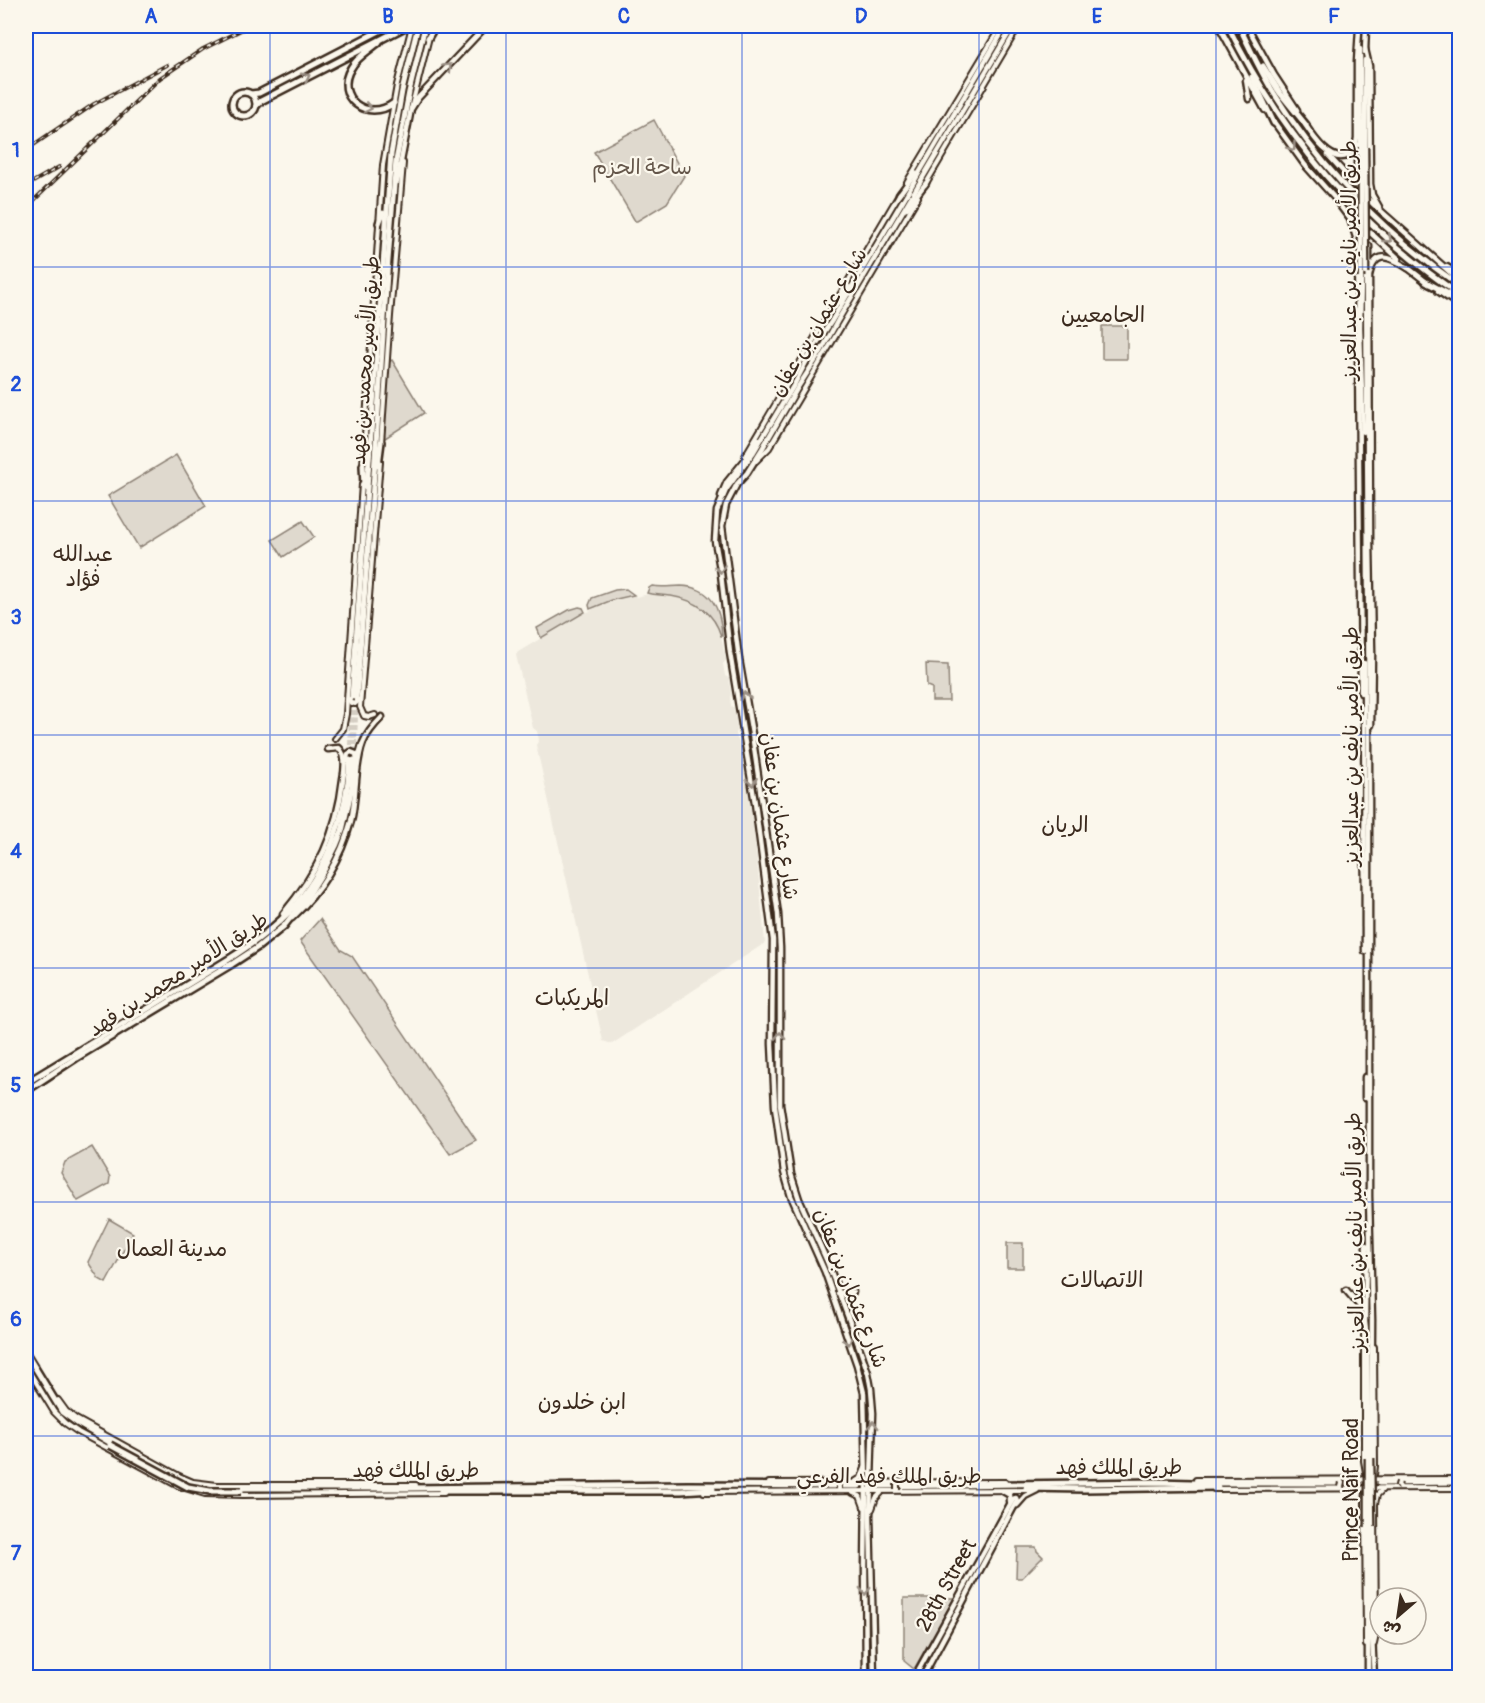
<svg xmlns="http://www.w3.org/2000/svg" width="1485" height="1703" font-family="Pangolin,'Playpen Sans Arabic',sans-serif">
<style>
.built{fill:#ede8dd}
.green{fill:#dfd9ce;stroke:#8d8276;stroke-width:1.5}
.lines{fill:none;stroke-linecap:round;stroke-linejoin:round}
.motorway-tunnel{stroke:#d5cec3;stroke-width:5;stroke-dasharray:5 2.5;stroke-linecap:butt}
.secondary-casing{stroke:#3b2a1e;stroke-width:8}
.primary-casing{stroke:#3b2a1e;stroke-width:9}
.motorway-casing{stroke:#3b2a1e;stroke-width:10}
.secondary{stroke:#fbf7ec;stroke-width:4}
.primary{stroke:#fbf7ec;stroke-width:4.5}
.motorway{stroke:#fbf7ec;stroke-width:5}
.rail-casing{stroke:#3b2a1e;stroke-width:4}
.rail{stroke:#fbf7ec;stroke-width:1.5;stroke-dasharray:4.5;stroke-linecap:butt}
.secondary-bridge-casing{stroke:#3b2a1e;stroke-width:8;stroke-linecap:butt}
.primary-bridge-casing{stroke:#3b2a1e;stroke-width:9;stroke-linecap:butt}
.motorway-bridge-casing{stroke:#3b2a1e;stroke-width:10;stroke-linecap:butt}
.secondary-bridge{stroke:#fbf7ec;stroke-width:4}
.primary-bridge{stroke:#fbf7ec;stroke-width:4.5}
.motorway-bridge{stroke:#fbf7ec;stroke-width:5}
.oneway{stroke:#9b9085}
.grid{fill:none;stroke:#1d4ed8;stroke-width:1.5;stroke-opacity:0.55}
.labels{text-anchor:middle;stroke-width:4.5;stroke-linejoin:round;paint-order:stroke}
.park-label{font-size:21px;fill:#64564a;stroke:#fbf7ec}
.street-label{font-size:21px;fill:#3b2a1e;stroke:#fbf7ec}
.neighbourhood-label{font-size:22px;fill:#3b2a1e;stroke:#fbf7ec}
.neatline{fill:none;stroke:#1d4ed8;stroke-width:2}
.grid-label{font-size:20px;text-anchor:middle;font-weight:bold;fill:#1d4ed8}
</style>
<rect width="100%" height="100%" fill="#fbf7ec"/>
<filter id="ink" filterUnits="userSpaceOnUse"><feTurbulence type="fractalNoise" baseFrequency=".0167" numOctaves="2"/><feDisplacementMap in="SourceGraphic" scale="12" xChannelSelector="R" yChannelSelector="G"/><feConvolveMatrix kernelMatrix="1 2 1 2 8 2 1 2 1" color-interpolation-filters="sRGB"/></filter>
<g filter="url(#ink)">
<path class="built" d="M649,594L672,596L693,602L709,613L715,621L721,636L726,660L723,664L725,676L729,678L731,694L730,697L731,706L734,708L738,730L736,733L737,739L740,742L753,818L765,943L612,1044L603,1041L536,745L539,740L537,731L533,728L516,655L518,652L583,613L591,611L594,607L612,600L634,595L636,597Z"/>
<g class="green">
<path d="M654,120L684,176L667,203L637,221H635L594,152Z"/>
<rect x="1102" y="326" width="25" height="33"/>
<path d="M392,360L424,413L382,440L388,363Z"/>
<path d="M176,455L206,506L139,548L108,496Z"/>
<path d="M303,521L314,537L283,557L272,540Z"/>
<path d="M652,586C662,588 671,586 681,586C712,587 721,609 722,636H721C714,612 695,600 671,596C663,595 655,595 647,593L649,588Z"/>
<path d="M626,589L634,595L612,600L590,609L589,605L592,598L615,590Z"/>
<path d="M579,607L583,608L585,612L541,638L537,628L569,610Z"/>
<path d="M926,664L948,665L949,701H932V688L927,686Z"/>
<path d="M320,919L341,950L352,956L476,1140L450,1154L300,941Z"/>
<path d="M92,1147L110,1177L109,1184L78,1201L61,1173L65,1162Z"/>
<path d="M109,1219L133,1233L106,1283L99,1279L88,1262Z"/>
<rect x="1007" y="1243" width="16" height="25"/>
<path d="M1017,1547H1036L1037,1551L1043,1557L1022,1578H1016Z"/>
<path d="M904,1598H954L914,1669L904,1661Z"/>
</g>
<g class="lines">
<g class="motorway-tunnel">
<path d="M350,760L352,703"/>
<path d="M354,760L356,699"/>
<path d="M1360,1485L1379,1486"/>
<path d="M859,1488L878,1489"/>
</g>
<g class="secondary-casing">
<g id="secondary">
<path d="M411,109L429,37"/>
<path d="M907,182L1001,26"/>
<path d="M925,185L1019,26"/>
<path d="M840,303L848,286"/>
<path d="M381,443L390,316L403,163"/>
<path d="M745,456L900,193"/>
<path d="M756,461L769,448L918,197"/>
<path d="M363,465L383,165L397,85L412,26"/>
<path d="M349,699L351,703L355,704L360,699"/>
<path d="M375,715L369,717L364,716L360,707L380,462"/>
<path d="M335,739L343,729L346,714L362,484"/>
<path d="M1364,1333V1461L1367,1478"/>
<path d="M27,1362L29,1371L54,1412L65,1423L78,1432L178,1486L205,1494L243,1495L444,1493"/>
<path d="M58,1400L66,1411L76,1419L179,1476L193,1482L217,1485H416"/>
<path d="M1371,1479L1374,1475L1375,1466L1374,1347"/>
<path d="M1196,1480L1460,1479"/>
<path d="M856,1481L861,1478L865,1468"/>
<path d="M769,1483L1005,1482"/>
<path d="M1214,1489L1460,1488"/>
<path d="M704,1492L1030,1490"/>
<path d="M853,1493L860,1496L864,1507"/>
<path d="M872,1509L876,1498L881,1493"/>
<path d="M1374,1644L1376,1635L1375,1504L1377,1495L1382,1490"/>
<path d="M1366,1645L1365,1502L1366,1492L1368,1488"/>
</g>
</g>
<g class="primary-casing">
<g id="primary">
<path d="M1219,26L1265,110"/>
<path d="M1247,26L1274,75L1297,110"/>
<path d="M1360,49L1361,147"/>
<path d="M1365,49L1369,66L1370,184L1372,195L1379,207"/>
<path d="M1365,52L1366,26"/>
<path d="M1246,80L1249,99"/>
<path d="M1274,122L1305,165L1340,204"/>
<path d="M1304,123C1312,135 1331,165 1348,155C1355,151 1356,145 1357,138V62L1359,29"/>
<path d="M1357,144V176L1362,182"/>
<path d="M1365,147V60"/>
<path d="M1328,155L1373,204L1460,281"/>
<path d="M397,182L411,109L418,98L486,26"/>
<path d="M899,195L915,173"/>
<path d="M1338,203L1350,219L1357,240L1361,693"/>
<path d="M907,208L926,183"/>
<path d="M1348,212L1399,259"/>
<path d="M1364,242L1369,246V270"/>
<path d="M1407,267L1429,284"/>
<path d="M1447,267L1460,276"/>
<path d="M1366,273L1369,745V1196L1372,1320L1371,1458"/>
<path d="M1361,278L1360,327L1363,432"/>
<path d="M1438,291L1460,306"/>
<path d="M721,496L727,482L745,460L759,439"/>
<path d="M1364,663L1365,951"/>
<path d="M1371,725L1372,652L1370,543L1369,276C1375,248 1391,257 1408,268"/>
<path d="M346,762L348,754L351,752L356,754L357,759"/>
<path d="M283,914C318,872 337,833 343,779C345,769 347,755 339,748L328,749"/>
<path d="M292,918C320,892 341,858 351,821C357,796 354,766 363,743C367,733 374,725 382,717"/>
<path d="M1365,1077V1098"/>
<path d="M1366,1245L1365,1322L1367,1340L1368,1458"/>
<path d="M1346,1290L1365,1312"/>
<path d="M838,1293L853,1292"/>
<path d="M1003,1491L1010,1495V1501"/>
<path d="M1017,1505L1025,1496L1037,1490"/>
<path d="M1372,1527V1635L1374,1678"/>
<path d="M866,1678L865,1570L866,1482L864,1393L857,1365L825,1272L791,1196L784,1172L775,1106L772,1044L773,940L755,803L730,653L721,574L715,541L717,511L726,490L753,453L795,383L813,349L831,322L1006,26"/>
<path d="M874,1678L870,1516L873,1413L871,1389L868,1373L861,1352L827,1261L799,1199L791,1174L780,1104V948L778,914L752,734L739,659L722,526L726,505L737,484L747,473L762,449L798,387L820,353L838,320L1013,26"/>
<path d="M914,1678L1013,1499L1016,1498L1017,1501L922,1678"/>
<path d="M1368,1678V1527"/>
</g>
</g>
<g class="motorway-casing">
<g id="motorway">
<path d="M1228,26C1281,134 1359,227 1460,295"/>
<path d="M1239,26C1250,49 1261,73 1275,95C1322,170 1387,235 1460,286"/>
<path d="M428,38L435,26"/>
<path d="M379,42C370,50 357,57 351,68C333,97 367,123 394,103"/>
<path d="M1263,66L1280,93L1306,125"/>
<path d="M1252,77L1274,123"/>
<circle cx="244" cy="104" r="12"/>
<path d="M251,94L259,93L389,26"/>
<path d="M256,106L261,101L407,26"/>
<path d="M379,223L383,213"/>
<path d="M1426,282L1460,300"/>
<path d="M363,465L364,487"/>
<path d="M378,465L381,442"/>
<path d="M352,697L391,154L402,91L418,26"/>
<path d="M356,699L374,474L387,273L396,161L409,92L425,26"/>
<path d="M26,1083L229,959C251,945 272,930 290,911C328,871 347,814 350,760"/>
<path d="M26,1091L76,1058L232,964L258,947L284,926L309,894L324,870L336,846L342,831L348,805L352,786L354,760"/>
<path d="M26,1353L62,1412L77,1423L111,1443"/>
<path d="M1379,1483L1460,1482"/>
<path d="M878,1486L1157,1482L1192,1483H1360"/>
<path d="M240,1488H409L688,1485L859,1486"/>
<path d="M1026,1488L1084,1489L1218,1487"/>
<path d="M441,1491H681L713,1489"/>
</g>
</g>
<use href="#secondary" class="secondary"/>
<use href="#primary" class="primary"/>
<use href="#motorway" class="motorway"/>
<g class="rail-casing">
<g id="rail">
<path d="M26,150L94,104L167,65"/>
<path d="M26,186L59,167"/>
<path d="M26,208L160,78L203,49L249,26"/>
</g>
</g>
<use href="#rail" class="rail"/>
<g class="secondary-bridge-casing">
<g id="secondary-bridge">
<path d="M1341,1481L1342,1483L1341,1487"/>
<path d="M1399,1482L1398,1485L1400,1487"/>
<path d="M839,1484V1489"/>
<path d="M897,1484V1490"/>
</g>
</g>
<g class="primary-bridge-casing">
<g id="primary-bridge">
<path d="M1361,147V278"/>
<path d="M1365,147L1366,273"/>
<path d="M1368,1458V1527"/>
<path d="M1371,1458L1372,1527"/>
</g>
</g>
<g class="motorway-bridge-casing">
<path id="motorway-bridge" d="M110,1445L188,1487L210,1491H241"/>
</g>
<use href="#secondary-bridge" class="secondary-bridge"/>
<use href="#primary-bridge" class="primary-bridge"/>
<use href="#motorway-bridge" class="motorway-bridge"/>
</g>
<defs><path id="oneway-chevron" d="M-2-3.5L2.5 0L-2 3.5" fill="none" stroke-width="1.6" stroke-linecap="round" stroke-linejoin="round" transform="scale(1.5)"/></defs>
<g class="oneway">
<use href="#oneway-chevron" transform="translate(448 67) rotate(-47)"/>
<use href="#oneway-chevron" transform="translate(306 77) rotate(-27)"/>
<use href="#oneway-chevron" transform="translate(368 108) rotate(12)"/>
<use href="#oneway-chevron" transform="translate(1292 147) rotate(54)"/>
<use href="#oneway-chevron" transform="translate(1388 239) rotate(41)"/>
<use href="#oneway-chevron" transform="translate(720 569) rotate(81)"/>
<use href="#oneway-chevron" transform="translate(745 696) rotate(-100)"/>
<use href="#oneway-chevron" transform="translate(752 782) rotate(80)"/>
<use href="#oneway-chevron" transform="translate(780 1036) rotate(-89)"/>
<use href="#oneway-chevron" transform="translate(848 1341) rotate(72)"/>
<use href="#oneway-chevron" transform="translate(873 1425) rotate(-90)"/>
<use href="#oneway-chevron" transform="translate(865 1591) rotate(90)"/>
</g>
</g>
<path class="grid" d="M270,26V1678M506,26V1678M742,26V1678M979,26V1678M1216,26V1678M26,267H1460M26,501H1460M26,735H1460M26,968H1460M26,1202H1460M26,1436H1460"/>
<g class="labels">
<g class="park-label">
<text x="642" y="174">ساحة الحزم</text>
</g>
<g class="street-label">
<text transform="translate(1349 260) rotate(-90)" y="7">طريق الأمير نايف بن عبدالعزيز</text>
<text transform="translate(818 322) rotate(-59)" y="7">شارع عثمان بن عفان</text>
<text transform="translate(365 360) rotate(-86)" y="7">طريق الأمير محمد بن فهد</text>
<text transform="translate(1351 746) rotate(-90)" y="7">طريق الأمير نايف بن عبدالعزيز</text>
<text transform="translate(780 816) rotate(82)" y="7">شارع عثمان بن عفان</text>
<text transform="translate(178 974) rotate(-33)" y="7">طريق الأمير محمد بن فهد</text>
<text transform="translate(1355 1232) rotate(-91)" y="7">طريق الأمير نايف بن عبدالعزيز</text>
<text transform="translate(851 1288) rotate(69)" y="7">شارع عثمان بن عفان</text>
<text x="1119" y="1474">طريق الملك فهد</text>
<text x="416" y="1477">طريق الملك فهد</text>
<text x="889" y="1483">طريق الملك فهد الفرعي</text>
<text transform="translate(1351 1490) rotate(-90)" y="7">Prince Naif Road</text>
<text transform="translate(946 1585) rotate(-61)" y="7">28th Street</text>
</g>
<g class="neighbourhood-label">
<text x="1103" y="322">الجامعيين</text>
<text x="83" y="561">عبدالله<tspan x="83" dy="25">فؤاد</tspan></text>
<text x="1065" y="832">الريان</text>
<text x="572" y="1005">المريكبات</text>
<text x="172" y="1256">مدينة العمال</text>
<text x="1102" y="1287">الاتصالات</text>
<text x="582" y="1409">ابن خلدون</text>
</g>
</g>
<rect width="1485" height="1703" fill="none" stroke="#fbf7ec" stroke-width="66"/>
<g transform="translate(1398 1616) rotate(209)"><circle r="28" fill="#fbf7ec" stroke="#aea59a" stroke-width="1.5"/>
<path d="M0-4.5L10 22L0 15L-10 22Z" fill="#3b2a1e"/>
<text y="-9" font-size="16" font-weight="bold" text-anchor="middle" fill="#3b2a1e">ش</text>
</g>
<rect x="33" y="33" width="1419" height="1637" class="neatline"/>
<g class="grid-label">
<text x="151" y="23">A</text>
<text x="388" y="23">B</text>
<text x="624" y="23">C</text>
<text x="861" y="23">D</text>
<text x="1097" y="23">E</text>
<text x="1334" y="23">F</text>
<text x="16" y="157">1</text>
<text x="16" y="391">2</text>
<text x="16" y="624">3</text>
<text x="16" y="858">4</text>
<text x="16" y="1092">5</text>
<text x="16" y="1326">6</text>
<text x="16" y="1560">7</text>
</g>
</svg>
